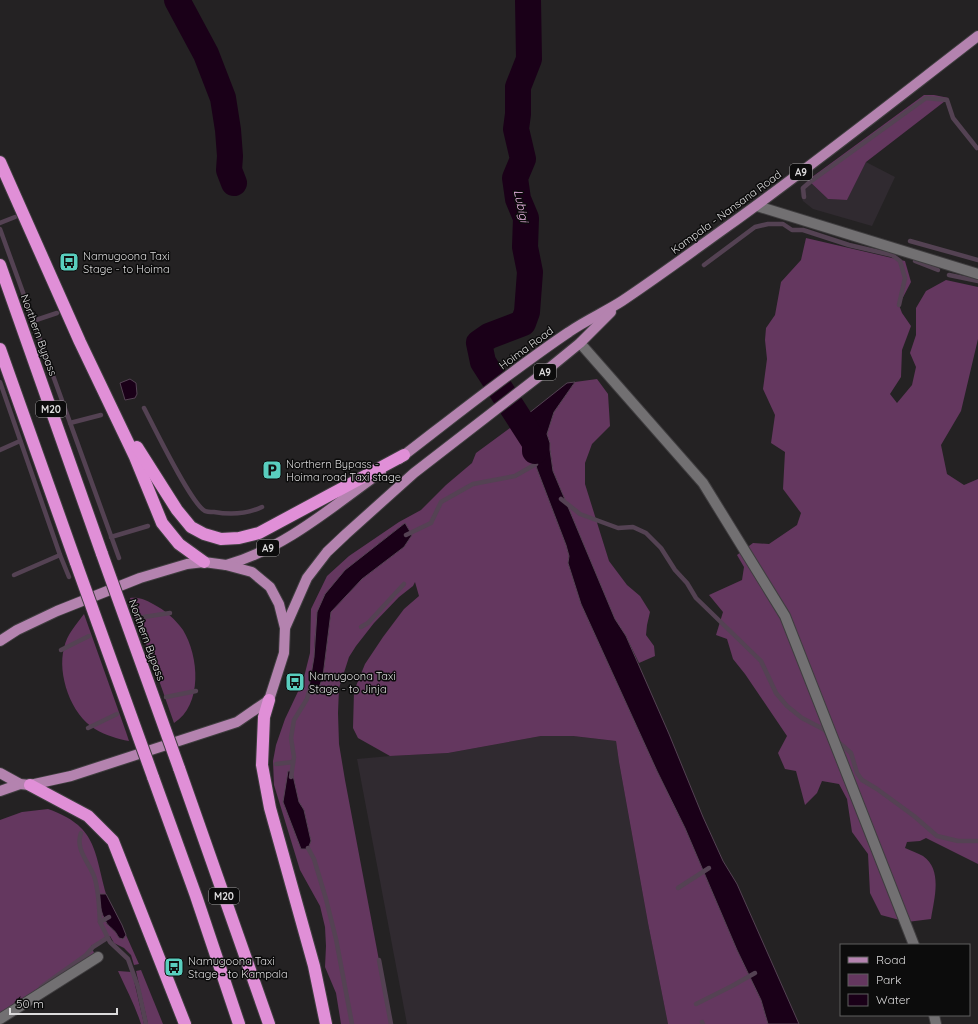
<svg xmlns="http://www.w3.org/2000/svg" width="978" height="1024" font-family="Quicksand,sans-serif">
<style>
.built{fill:#302a30}
.green{fill:#64375f;fill-rule:evenodd}
.water{fill:#1a0018;stroke:#544253}
.lines{fill:none;stroke-linecap:round;stroke-linejoin:round}
.stream{stroke:#544253;stroke-width:4.5}
.river{stroke:#1a0018;stroke-width:26}
.minor-casing{stroke:#3f3d3f;stroke-width:12}
.major-casing{stroke:#3f3d3f;stroke-width:12}
.highway-casing{stroke:#3f3d3f;stroke-width:14}
.minor{stroke:#727072;stroke-width:10}
.major{stroke:#b483af;stroke-width:10}
.highway{stroke:#e08fd7;stroke-width:12}
.highway-bridge-casing{stroke:#3f3d3f;stroke-width:14;stroke-linecap:butt}
.highway-bridge{stroke:#e08fd7;stroke-width:12}
.labels{text-anchor:middle;stroke-width:3;stroke-linejoin:round;paint-order:stroke}
.shield{fill:#0c0c0c;stroke:#9e9d9e;stroke-width:1}
.shield-label{font-size:10px;font-weight:bold;fill:#dcdbdc}
.street-label{font-size:11px;fill:#dcdbdc;stroke:#0c0c0c}
.poi-label{font-size:11px;fill:#dcdbdc;stroke:#0c0c0c;text-anchor:start}
.water-label{font-size:12px;font-style:italic;fill:#f7bdef;stroke:#0c0c0c}
</style>
<rect width="100%" height="100%" fill="#242223"/>
<g class="built">
<path d="M866,162L895,177L872,226L813,209L803,201L801,196L800,188L808,180L828,199L847,200Z"/>
<path d="M541,736H573L616,741L619,762L648,923L668,1024H407L357,759L390,756L448,753Z"/>
</g>
<g class="green">
<path d="M924,95H934L949,98L866,162L847,200L828,199L808,180Z"/>
<path d="M806,238L905,261L911,282L899,305L902,313L911,326L902,350L901,377L890,394L897,403L912,385L916,367L910,353L916,335V308L926,291L946,280L978,287V339L961,411L941,445L947,474L964,485L978,479V864L926,838L920,841L907,842L905,848C911,851 918,853 923,856C943,870 934,899 931,919L907,922L881,915L870,893L868,854L852,832L847,799L839,784L822,781L817,793L805,805L796,771L785,769L778,753L787,736L745,674L733,659L727,639L716,635L723,612L709,595L742,580L744,567L737,555L753,543L769,544L797,525L801,513L783,489L785,452L771,443L775,415L763,389L767,359L765,340L766,328L775,315L781,282L801,260Z"/>
<path d="M597,379L608,394L610,426L592,444L585,463V484L609,561L627,585L640,596L650,612L647,625L646,635L654,646L655,656L639,663L626,636L615,620L553,471L550,450V443L547,434L554,412L575,382Z"/>
<path d="M514,425L520,438L529,442L537,469L566,545L569,556L568,563L581,604L657,771L685,828L737,950L761,1000L768,1024H668L648,923L619,762L616,741L573,736H541L448,753L390,756L358,738L353,728L354,691L365,664L383,637L404,609L419,596L415,582L413,586L399,597L374,623L356,646L349,657L339,688L338,713L339,744L345,780L391,1024H341L336,993L325,967L326,946L325,927L320,906L300,870L274,785L273,761L276,745L285,719L303,681L310,653L311,609L327,576L349,556L399,522L421,510L446,485L472,463L476,453ZM405,523L412,535L404,547L362,579L331,612L323,676L314,657L315,634L378,544ZM292,773L294,784L299,802L304,810L311,841L309,846V852L306,849H301L283,802Z"/>
<path d="M130,598C139,597 146,600 153,604C165,610 175,619 183,630C199,656 203,705 174,723Z"/>
<path d="M84,614L126,732L129,741C118,739 105,735 95,729C71,715 57,674 64,648C67,634 76,625 84,614Z"/>
<path d="M48,809C96,826 94,849 106,894H99C98,902 103,920 109,926C114,931 119,934 123,939L126,935L139,964L134,965L131,955L124,948L114,943L110,936L91,946L95,955L0,1015V820L22,812Z"/>
<path d="M141,970L163,1024H148L136,971Z"/>
<path d="M118,971L132,972L144,1024H141C135,1005 126,989 118,971Z"/>
</g>
<g class="water">
<path d="M130,379L136,383L137,394L135,398L125,400L120,383Z"/>
<path d="M575,382L554,412L547,434L550,443V450L553,471L615,619L626,636L669,734L703,817L723,861L737,884L799,1024H768L761,1000L737,950L685,828L657,771L581,604L568,563L569,556L566,545L537,469L529,442L520,438L514,425L567,383Z"/>
<path d="M405,523L412,535L404,547L362,579L331,612L323,676L317,694L308,693L314,657L317,612L325,594L345,570Z"/>
<path d="M288,771H292L299,802L304,810L311,841L309,846L310,853L306,849H301L283,802Z"/>
<path d="M99,894H106L122,925L126,935L123,939L119,938C115,931 115,931 109,926C103,920 98,902 99,894Z"/>
</g>
<g class="lines">
<g class="stream">
<path d="M804,197L803,188L810,182L926,98L947,100L953,118L977,148"/>
<path d="M0,223L15,217"/>
<path d="M0,229L119,558"/>
<path d="M910,241L978,260"/>
<path d="M915,261L938,270"/>
<path d="M704,265L755,227L768,224H783L792,230H803L849,245L892,255L900,261L905,278L899,305"/>
<path d="M949,275L978,281"/>
<path d="M33,321L57,313"/>
<path d="M0,382L60,555L69,577"/>
<path d="M144,408C153,425 191,504 205,511C207,512 211,512 214,512C231,515 247,514 262,507"/>
<path d="M70,423L101,415"/>
<path d="M0,450L20,441"/>
<path d="M561,499L580,514L618,528L633,527L646,533L661,548L675,570L687,583L696,598L761,661L776,693L787,706L802,718L823,729L828,733"/>
<path d="M406,535L431,523L441,502L473,484L515,476L536,464"/>
<path d="M111,537L148,526"/>
<path d="M14,575L60,555"/>
<path d="M137,618L170,613"/>
<path d="M361,627L368,623L404,584"/>
<path d="M61,650L89,636"/>
<path d="M166,697L196,691"/>
<path d="M88,728L117,714"/>
<path d="M836,740L851,753L857,773L862,780L877,789L914,816L937,836L958,841H978"/>
<path d="M276,764L293,762"/>
<path d="M291,777L294,757L291,738L294,720L307,699L310,687"/>
<path d="M81,833C75,849 88,861 94,876C99,890 99,907 100,922"/>
<path d="M308,848L314,859L326,899L336,939L352,1024"/>
<path d="M678,888L709,868"/>
<path d="M109,917L100,922L110,942L128,959L138,987L146,1024"/>
<path d="M379,960L391,1024"/>
<path d="M41,987L86,955L93,947L107,938"/>
<path d="M696,1004L732,986L755,973"/>
<path d="M702,1022L703,1024"/>
</g>
<g class="river">
<path d="M177,0L206,54L223,98L228,130L230,156L229,170L234,183"/>
<path d="M528,0L529,59L518,87V114L516,129L523,159L515,178L518,199L526,218L525,247L530,272L527,312L523,323L489,336L479,343L483,362L535,443V451"/>
</g>
<g class="minor-casing">
<g id="minor">
<path d="M757,206L978,274"/>
<path d="M580,343L703,483L785,616L914,945"/>
<path d="M934,1015L936,1024"/>
<path d="M0,1019L98,957"/>
</g>
</g>
<g class="major-casing">
<g id="major">
<path d="M399,459C455,416 511,371 569,332C586,320 605,312 622,301C658,277 693,251 728,226C813,165 895,100 978,36"/>
<path d="M226,565C284,549 333,506 381,472"/>
<path d="M285,628L307,578L327,552L346,534L414,473L542,374L580,343L611,312"/>
<path d="M0,641L17,630L57,611L140,578L187,564L204,562L226,565L252,572L270,587L279,604L285,628L284,653L269,700L237,722L71,776L30,785L20,784L0,773"/>
<path d="M0,791L20,784"/>
</g>
</g>
<g class="highway-casing">
<g id="highway">
<path d="M0,162L80,342L135,457L162,523L179,544L204,562"/>
<path d="M0,265L102,554"/>
<path d="M0,349L76,563"/>
<path d="M137,447L177,510L191,527L204,534L221,539L239,538L259,533L404,455"/>
<path d="M269,700L264,717L262,765L270,808L314,966L326,1024"/>
<path d="M179,768L269,1024"/>
<path d="M153,777L196,896L239,1024"/>
<path d="M30,785L88,816L113,841L185,1024"/>
</g>
</g>
<use href="#minor" class="minor"/>
<use href="#major" class="major"/>
<use href="#highway" class="highway"/>
<g class="highway-bridge-casing">
<g id="highway-bridge">
<path d="M102,554L179,768"/>
<path d="M76,563L153,777"/>
</g>
</g>
<use href="#highway-bridge" class="highway-bridge"/>
</g>
<defs>
<g id="bus-square" transform="scale(1)"><rect x="-9" y="-9" width="18" height="18" rx="4" fill="#59cebe" stroke="#0c0c0c"/><path d="M-5-6H5V4H4V6H2V4H-2V6H-4V4H-5ZM-3.5-4V0h7V-4ZM-3.5 1.2v1.5H-2V1.2ZM2 1.2v1.5H3.5V1.2Z" fill="#111"/></g>
<g id="parking-square" transform="scale(1)"><rect x="-9" y="-9" width="18" height="18" rx="4" fill="#59cebe" stroke="#0c0c0c"/><path d="M-3.5-5.5H1a3.5 3.5 0 0 1 0 7H-1V5.5H-3.5ZM-1-3.4V-.6H.8a1.4 1.4 0 0 0 0-2.8Z" fill="#111"/></g>
</defs>
<g fill-rule="evenodd">
<use href="#bus-square" x="69" y="262"/>
<use href="#parking-square" x="272" y="470"/>
<use href="#bus-square" x="295" y="682"/>
<use href="#bus-square" x="174" y="967"/>
</g>
<g class="labels">
<g class="shield">
<rect x="790" y="164" width="22" height="16" rx="3"/>
<rect x="534" y="364" width="22" height="16" rx="3"/>
<rect x="36" y="401" width="30" height="16" rx="3"/>
<rect x="257" y="540" width="22" height="16" rx="3"/>
<rect x="209" y="888" width="30" height="16" rx="3"/>
</g>
<g class="shield-label">
<text x="801" y="176">A9</text>
<text x="545" y="376">A9</text>
<text x="51" y="413">M20</text>
<text x="268" y="552">A9</text>
<text x="224" y="900">M20</text>
</g>
<g class="street-label">
<text transform="translate(726 212) rotate(-36)" y="4">Kampala - Nansana Road</text>
<text transform="translate(39 335) rotate(70)" y="4">Northern Bypass</text>
<text transform="translate(526 348) rotate(-36)" y="4">Hoima Road</text>
<text transform="translate(147 640) rotate(70)" y="4">Northern Bypass</text>
</g>
<g class="poi-label">
<text x="83" y="260">Namugoona Taxi<tspan x="83" dy="13">Stage - to Hoima</tspan></text>
<text x="286" y="468">Northern Bypass -<tspan x="286" dy="13">Hoima road Taxi stage</tspan></text>
<text x="309" y="680">Namugoona Taxi<tspan x="309" dy="13">Stage - to Jinja</tspan></text>
<text x="188" y="965">Namugoona Taxi<tspan x="188" dy="13">Stage - to Kampala</tspan></text>
</g>
<g class="water-label">
<text transform="translate(521 206) rotate(78)" y="4">Lubigi</text>
</g>
</g>
<rect x="840" y="944" width="130" height="72" fill="#0c0c0c" stroke="#5f5f5f"/>
<rect x="848" y="957" width="20" height="6" fill="#b483af" stroke="#5f5f5f"/>
<text x="876" y="964" font-size="12" fill="#dcdbdc">Road</text>
<rect x="848" y="974" width="20" height="12" fill="#64375f" stroke="#5f5f5f"/>
<text x="876" y="984" font-size="12" fill="#dcdbdc">Park</text>
<rect x="848" y="994" width="20" height="12" fill="#1a0018" stroke="#5f5f5f"/>
<text x="876" y="1004" font-size="12" fill="#dcdbdc">Water</text>
<path d="M10 1008v6h107v-6" fill="none" stroke="#dcdbdc" stroke-width="2"/>
<text x="16" y="1008" font-size="12" fill="#dcdbdc" stroke="#0c0c0c" stroke-width="3" paint-order="stroke">50 m</text>
</svg>
